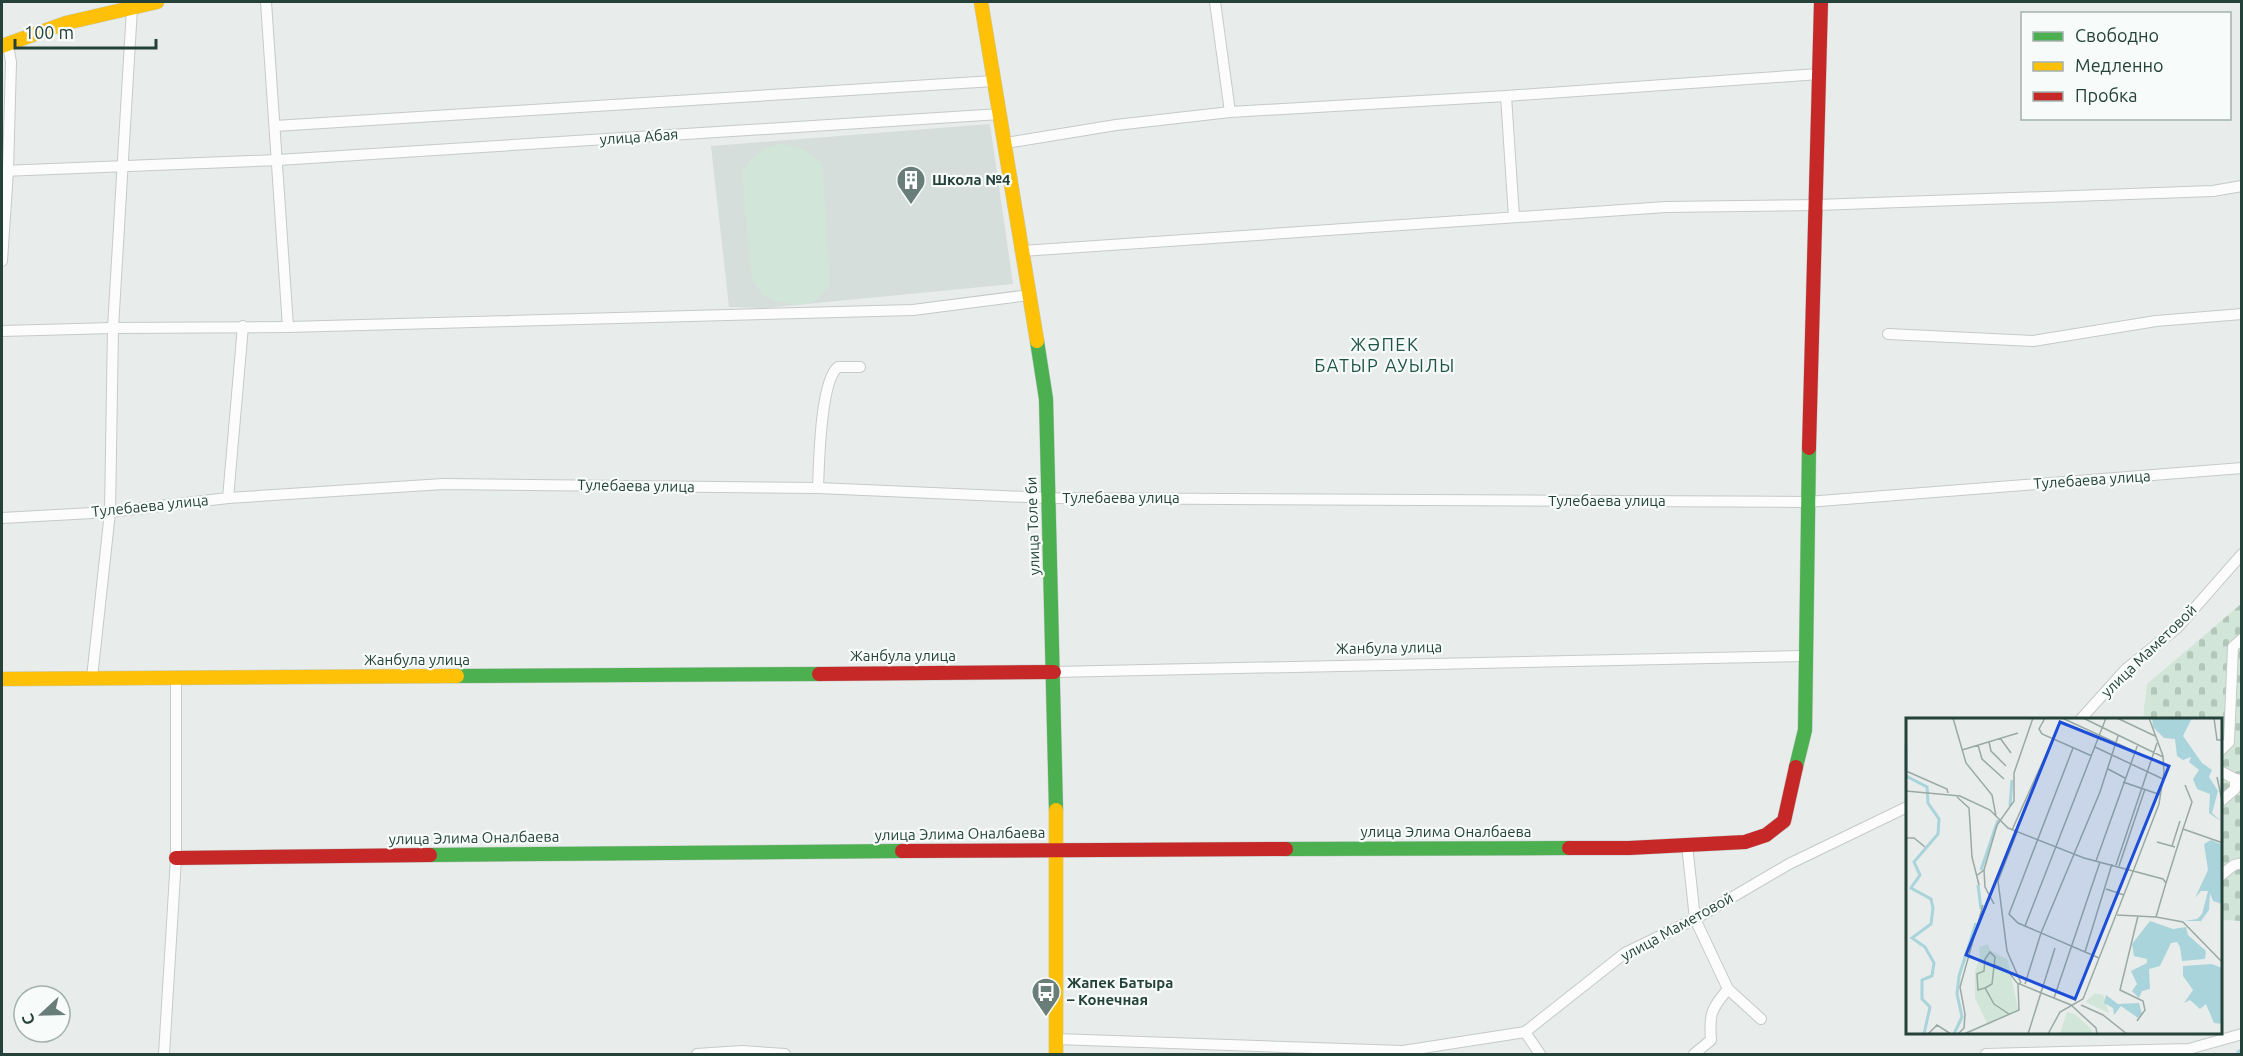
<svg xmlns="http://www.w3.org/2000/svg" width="2243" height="1056" font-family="Ubuntu,sans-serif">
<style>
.built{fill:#d6dedb}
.cemetery{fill:url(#cemetery-stones)}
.pitch{fill:#d1e6d8}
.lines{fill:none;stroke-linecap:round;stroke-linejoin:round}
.canal{stroke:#a9d4db;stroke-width:10}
.street-casing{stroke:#c5cac8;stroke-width:12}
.fast-casing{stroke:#c3cbc8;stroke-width:15}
.slow-casing{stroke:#c3cbc8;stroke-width:15}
.jam-casing{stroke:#c3cbc8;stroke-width:15}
.street{stroke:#fcfcfc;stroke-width:10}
.fast{stroke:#4caf50;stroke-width:14}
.slow{stroke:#ffc107;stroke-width:14}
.jam{stroke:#c62828;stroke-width:14}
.labels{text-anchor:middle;stroke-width:4.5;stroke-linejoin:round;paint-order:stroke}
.street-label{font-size:15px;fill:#24423a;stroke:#f7fbf9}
.poi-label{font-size:15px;font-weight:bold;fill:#24423a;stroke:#f7fbf9;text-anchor:start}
.quarter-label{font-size:18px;letter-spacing:1.5px;fill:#1f5548;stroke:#f7fbf9}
.inset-river{fill:none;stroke:#a9d4db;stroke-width:3}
.inset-road{fill:none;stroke:#9aa9a4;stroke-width:1.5}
.view{fill:#1d4ed8;fill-opacity:0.15;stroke:#1d4ed8;stroke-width:3}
.inset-edge{fill:none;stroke:#24423a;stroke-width:3}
</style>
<defs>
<pattern id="cemetery-stones" width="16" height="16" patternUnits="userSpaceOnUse" patternTransform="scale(1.5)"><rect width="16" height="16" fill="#d1e6d8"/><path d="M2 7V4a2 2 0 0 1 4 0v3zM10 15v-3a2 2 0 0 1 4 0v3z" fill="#b3c6ba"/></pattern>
</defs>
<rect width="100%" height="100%" fill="#e8edeb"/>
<path class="built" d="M990,124L1013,284L765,308L729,307L711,146Z"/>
<path class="cemetery" d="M2241,604V921L2224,920L2221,922L2220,720H2143L2147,684Z"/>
<path class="pitch" d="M780,144C797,147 809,150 822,163L830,285L815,301L800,305L779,302L764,296L752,280L742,172C752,156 761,148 780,144Z"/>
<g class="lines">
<path class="canal" d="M2241,1054H2242"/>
<g class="street-casing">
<g id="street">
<path d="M266,2L288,327"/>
<path d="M1215,2L1230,112"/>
<path d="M1506,96L1514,217"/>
<path d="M275,126L994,81"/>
<path d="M1006,143L1116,125L1230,112L1506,96L1819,74"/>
<path d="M2,171L278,160L1000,114"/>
<path d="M1022,251L1666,207L1817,205L2213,191L2242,186"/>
<path d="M2,261L8,171L11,62L8,45"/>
<path d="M2,331L113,328L288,327L913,310L1029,295"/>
<path d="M1888,334L2033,341L2156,321L2242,314"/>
<path d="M818,488C819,465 820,381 838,367H860"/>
<path d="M228,498L243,326"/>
<path d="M2,518L110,512L228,498L443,484L818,488L1049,498L1807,502L2242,468"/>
<path d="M1054,672L1805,656"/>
<path d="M92,678L110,512L113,328L132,8"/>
<path d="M2080,720L2125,670L2178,627L2242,554"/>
<path d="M2220,751L2229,742L2233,647L2242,639"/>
<path d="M2220,771L2235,779"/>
<path d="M2220,802L2235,789V779L2242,780"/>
<path d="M1687,845L1695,919L1728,989L1761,1019"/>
<path d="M2220,876L2234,865L2242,863"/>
<path d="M1525,1032L1540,1054"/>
<path d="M1056,1039L1403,1051L1525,1032L1625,953L1695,919L1789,864L1907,807"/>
<path d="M164,1054L176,858V677"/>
<path d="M697,1054L742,1051L785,1054"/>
<path d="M1694,1054L1711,1040C1709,1014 1711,1009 1728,989"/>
<path d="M1986,1054L2189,1049L2242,1034"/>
</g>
</g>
<g class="fast-casing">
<g id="fast">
<path d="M1037,341L1046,399L1056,810"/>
<path d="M457,676L819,674"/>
<path d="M1796,767L1805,730L1809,448"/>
<path d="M1286,849L1569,848"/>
<path d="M430,855L902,851"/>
</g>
</g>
<g class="slow-casing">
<g id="slow">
<path d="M981,2L1037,341"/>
<path d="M2,46L66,23L157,2"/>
<path d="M2,679L457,676"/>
<path d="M1056,810V1054"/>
</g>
</g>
<g class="jam-casing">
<g id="jam">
<path d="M1809,448L1821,2"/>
<path d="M819,674L1054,672"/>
<path d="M1569,848H1629L1745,842L1766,835L1784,821L1796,767"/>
<path d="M902,851L1286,849"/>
<path d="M176,858L430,855"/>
</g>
</g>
<use href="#street" class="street"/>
<use href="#fast" class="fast"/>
<use href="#slow" class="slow"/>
<use href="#jam" class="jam"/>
</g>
<defs>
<g id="building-pin" transform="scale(1.5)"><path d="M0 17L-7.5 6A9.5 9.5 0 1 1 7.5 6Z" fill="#697e78" stroke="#f7fbf9"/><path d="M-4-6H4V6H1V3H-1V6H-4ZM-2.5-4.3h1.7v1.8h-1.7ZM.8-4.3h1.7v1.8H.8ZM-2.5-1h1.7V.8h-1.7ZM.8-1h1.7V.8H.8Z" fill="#fff"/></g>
<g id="bus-pin" transform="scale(1.5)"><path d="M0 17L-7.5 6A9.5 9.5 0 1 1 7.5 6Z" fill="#697e78" stroke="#f7fbf9"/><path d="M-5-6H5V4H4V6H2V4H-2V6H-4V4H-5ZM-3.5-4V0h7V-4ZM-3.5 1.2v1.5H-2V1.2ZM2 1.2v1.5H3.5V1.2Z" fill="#fff"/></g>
</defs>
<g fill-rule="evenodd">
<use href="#building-pin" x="911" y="180"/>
<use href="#bus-pin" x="1046" y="992"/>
</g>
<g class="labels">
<g class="street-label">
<text transform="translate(639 137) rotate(-4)" y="5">улица Абая</text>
<text transform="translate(2092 480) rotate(-4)" y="5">Тулебаева улица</text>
<text transform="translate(636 486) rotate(1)" y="5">Тулебаева улица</text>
<text x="1121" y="503">Тулебаева улица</text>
<text x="1607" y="506">Тулебаева улица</text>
<text transform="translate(150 506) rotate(-6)" y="5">Тулебаева улица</text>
<text transform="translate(1033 526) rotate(-92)" y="5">улица Толе би</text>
<text transform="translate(1389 648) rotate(-1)" y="5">Жанбула улица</text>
<text transform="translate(2149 651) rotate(-44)" y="5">улица Маметовой</text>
<text x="903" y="661">Жанбула улица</text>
<text x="417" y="665">Жанбула улица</text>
<text x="1446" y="837">улица Элима Оналбаева</text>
<text transform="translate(960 834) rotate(-1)" y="5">улица Элима Оналбаева</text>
<text transform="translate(474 838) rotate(-1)" y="5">улица Элима Оналбаева</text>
<text transform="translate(1677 927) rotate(-29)" y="5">улица Маметовой</text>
</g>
<g class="poi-label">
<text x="932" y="185">Школа №4</text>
<text x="1067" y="988">Жапек Батыра<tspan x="1067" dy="17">– Конечная</tspan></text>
</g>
<g class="quarter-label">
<text x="1385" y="351">ЖӘПЕК<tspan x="1385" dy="21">БАТЫР АУЫЛЫ</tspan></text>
</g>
</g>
<g transform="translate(1906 718)">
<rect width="316" height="316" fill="#e8edeb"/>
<path d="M189,275L197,277L203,295L179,284ZM161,294L169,296L186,312V316H154Z" fill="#d1e6d8"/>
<path d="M82,226L84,232L102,242L112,291L82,307L69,280V253L74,240L73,229Z" fill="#d1e6d8"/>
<path d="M246,0H286L277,18L296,45L306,52L303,59L312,73L306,95L316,104L303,95L304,76L291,71L287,61L293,52L283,44L285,39L277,42L271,38L269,21L258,20L247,9ZM305,122L317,127L316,186L307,183L304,175L303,192L295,203H278L291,201L296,196L302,173H295L289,180L302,152L298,126ZM244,203L267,211L280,209L282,217L300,233L299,241L276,243L274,229L271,224L265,225L254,248L243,251L244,271L236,273L233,280L226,273L231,266L225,253L241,245V241L228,238L226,226ZM306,246L316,250V306L308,305L300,286L294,291L284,282L278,285L287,272L277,258V248ZM200,277L212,286L233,285L236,296L232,300L215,288L208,297L207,290L198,285Z" fill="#a9d4db"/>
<path class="inset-river" d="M0,27V52M0,58L21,69L22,85L33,101L32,116L8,144L14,157L5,170L25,181L27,190L25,206L6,220L19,229L28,245L26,258L16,262V281L24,289L18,316M104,88L106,62M75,152L92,102M72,167L75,191M48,316L56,299L51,276L53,258L70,205"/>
<path class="inset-road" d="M47,0L60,45L86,77L90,98M139,0L133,11L136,16L186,38M156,0L258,47M177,0L257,39M211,0L249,18M308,0L311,22H317M94,20L105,35M83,24L85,33L100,48M72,27L76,41L98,61M189,29L257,61M167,30L103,196L112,205L193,240M56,32L112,15M202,51L219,60M0,53L41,71L42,75M311,59L317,87M217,64L255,77M0,73L54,78L84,92L102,110L178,140L257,161L260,165L250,199L277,204L317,245M51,79L63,90L66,139L73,167M277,111L286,84L279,67M106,112L147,21M111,114L92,163L101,233L115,265M0,120H8L19,129M251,124L269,129M266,128L274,103M190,143L232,26M210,147L251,25M213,148L239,71M228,151L253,86L258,54L257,38L243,0M78,152L79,169L88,186M70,158L78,152L91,107L108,83V55L127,0M260,165L277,111L317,125M200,171L218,177M211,197L250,199M119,208L200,0M179,234L206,146M89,247L102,253L111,265L165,287L190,310L191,316M119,266L135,215L194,74L212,18M79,270L86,266L89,239L84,234L79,241L78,253L71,256L72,272L79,270L88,286L103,296M148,280L194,144M175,287L197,297L221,316M231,303L239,292L237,283L214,272L232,198M22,316L31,307L45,316M52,316L58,310L59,296L54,269L77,187M58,316L113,292L112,266L115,265M122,316L149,230M142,316L154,294L177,281L228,151"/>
<path class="view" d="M154,4L263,48L169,281L60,237Z"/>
<rect width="316" height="316" class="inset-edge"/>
</g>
<rect width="2243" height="1056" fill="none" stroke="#24423a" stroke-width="6"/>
<rect x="2021" y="12" width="210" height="108" fill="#f7fbf9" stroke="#a3b1ad" stroke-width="1.5"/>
<rect x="2033" y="32" width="30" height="9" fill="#4caf50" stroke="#a3b1ad" stroke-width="1.5"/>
<text x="2075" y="42" font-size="18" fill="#24423a">Свободно</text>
<rect x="2033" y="62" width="30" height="9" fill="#ffc107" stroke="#a3b1ad" stroke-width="1.5"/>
<text x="2075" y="72" font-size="18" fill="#24423a">Медленно</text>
<rect x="2033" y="92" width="30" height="9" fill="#c62828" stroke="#a3b1ad" stroke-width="1.5"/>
<text x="2075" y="102" font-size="18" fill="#24423a">Пробка</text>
<g transform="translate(42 1014) rotate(248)"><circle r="28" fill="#f7fbf9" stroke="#a3b1ad" stroke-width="1.5"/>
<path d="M0-4.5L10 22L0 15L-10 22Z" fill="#697e78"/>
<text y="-9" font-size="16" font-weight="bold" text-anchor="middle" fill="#24423a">С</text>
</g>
<path d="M15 39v9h141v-9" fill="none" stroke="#24423a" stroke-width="3"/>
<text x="24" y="39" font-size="18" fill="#24423a" stroke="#f7fbf9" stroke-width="4.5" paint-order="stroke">100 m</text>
</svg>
